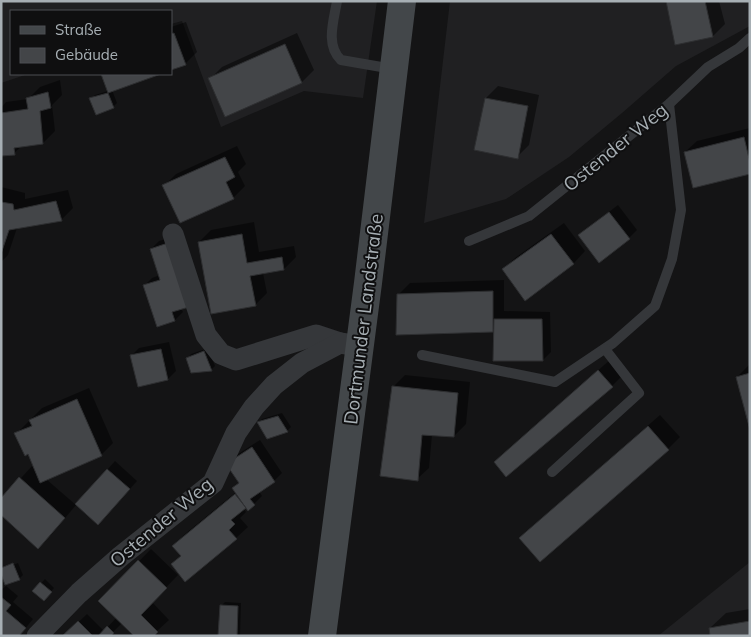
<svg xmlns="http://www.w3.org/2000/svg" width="751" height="637" font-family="Mulish,sans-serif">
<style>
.built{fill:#202022}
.shadow{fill:#0007}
.building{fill:#434548;stroke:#2e2f31}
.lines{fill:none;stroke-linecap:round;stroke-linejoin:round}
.service{stroke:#35373a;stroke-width:10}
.minor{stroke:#35373a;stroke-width:21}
.secondary{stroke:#43474a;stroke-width:28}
.labels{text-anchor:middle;stroke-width:4;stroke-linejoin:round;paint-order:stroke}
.street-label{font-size:19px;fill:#a7afb4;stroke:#0f0f10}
</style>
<rect width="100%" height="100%" fill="#141415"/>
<g class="built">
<path d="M1,1H377L363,98L304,91L221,127L182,21L171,24V11H11V74H28L1,83Z"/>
<path d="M450,1H750V26L676,66L622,113L569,157L506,199L424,223Z"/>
<path d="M750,562V636H658Z"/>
</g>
<g class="shadow">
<path d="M667,1H719L725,24L713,36L676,43Z"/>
<path d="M186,22L197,52L185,64L171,69V27Z"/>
<path d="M297,33L314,70L302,82L226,115L210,79L222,67Z"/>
<path d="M102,74H157L112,90L117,103L113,107L91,99L95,95L108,91Z"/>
<path d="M60,80L62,95L52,105L55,131L43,143L22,146L14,153L1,155V108L6,102L28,99L40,87Z"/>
<path d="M498,86L539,95L529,145L517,157L486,98Z"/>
<path d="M750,128V173L685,152L697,141Z"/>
<path d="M237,146L246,164L238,172L245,186L233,198L164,186L176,174Z"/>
<path d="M1,187L25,193V199L68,190L73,208L61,220L17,228L8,255L1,262Z"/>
<path d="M618,205L637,230L629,238L580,236L588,228Z"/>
<path d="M254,222L259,252L294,246L296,257L284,269L263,273L267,293L255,305L199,242L211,230Z"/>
<path d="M564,223L585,251L574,263L525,299L503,270L515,258Z"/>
<path d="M176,236L181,308L183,312L175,320L144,286L152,278L160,275L151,249L159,241Z"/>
<path d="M504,280V311L550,312L551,352L543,360L495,328L492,331L398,295L410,283Z"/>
<path d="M169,342L176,371L168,379L139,385L131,356L139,348Z"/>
<path d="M208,348L215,366L212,369L192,371L188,358L191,354Z"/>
<path d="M611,359L624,374L612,386L507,450Z"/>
<path d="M750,364V425L737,377Z"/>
<path d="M405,375L470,382L466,424L454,436L432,435L429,468L417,479L393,387Z"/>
<path d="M89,388L113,443L101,455L46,479L76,505L50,536L1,500L32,466L36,470L28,453L16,434L42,408Z"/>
<path d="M282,413L291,427L287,431L268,437L259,422L262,419Z"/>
<path d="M660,415L680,437L668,449L533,526Z"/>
<path d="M260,440L282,473L274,481L259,491L262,496L254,504L246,506L243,508L246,512L240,518L248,527L236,538L182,556L174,546L185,534L236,492L234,488L240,482L235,456Z"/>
<path d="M115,461L137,481L106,516L77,504Z"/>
<path d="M151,549L178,575L152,602L169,620L157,631L122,623L110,635L111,636H64L87,614L104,631L117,617L100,601Z"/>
<path d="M18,563L23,575L19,579L1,569L4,567V569Z"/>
<path d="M45,579L54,588L44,600L34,591Z"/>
<path d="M6,586L18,596L13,602L33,619L19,636H1V590Z"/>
<path d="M225,602L241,603L240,636H220L221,606Z"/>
<path d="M750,609V636L710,628L726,613Z"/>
</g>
<g class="building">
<path d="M666,1H705L713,37L675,45Z"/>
<path d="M174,33L186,65L171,70V34Z"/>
<path d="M285,44L302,83L225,117L208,78Z"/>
<path d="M101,74H161L108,93Z"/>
<path d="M48,92L51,108L40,111L43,144L14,148L15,155L1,156V113L28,109L26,98Z"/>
<path d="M108,93L114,108L96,115L89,98Z"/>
<path d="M485,98L528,106L518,159L474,150Z"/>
<path d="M744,137L750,163V174L693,188L684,152Z"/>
<path d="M225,157L235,177L226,182L234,199L180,223L162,185Z"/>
<path d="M56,201L62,221L9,230L1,254V202L13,204L14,210Z"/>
<path d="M609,212L630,239L599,263L578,235Z"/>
<path d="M242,234L247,263L282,257L284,270L250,276L256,306L211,314L198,242Z"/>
<path d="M551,234L574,264L525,301L502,269Z"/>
<path d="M168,243L189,307L172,312L175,321L157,327L143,285L160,280L150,249Z"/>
<path d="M493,291V332L396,335L397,294Z"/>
<path d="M494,319H542L543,361H493Z"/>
<path d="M161,349L168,380L138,387L130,355Z"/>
<path d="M204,351L212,371L191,373L186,358Z"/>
<path d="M598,370L613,387L506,477L494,462Z"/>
<path d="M750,373V430L736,377Z"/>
<path d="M392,386L458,393L454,437L422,435L418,481L380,476Z"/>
<path d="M77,399L102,456L40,483L28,454L25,456L14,433L32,426L29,420Z"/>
<path d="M278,416L288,432L267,439L257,422Z"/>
<path d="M648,426L669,450L540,562L519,538Z"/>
<path d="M252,447L275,482L250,499L255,505L248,511L232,488L239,483L226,464Z"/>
<path d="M107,469L130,489L98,525L75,504Z"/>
<path d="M19,477L65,518L38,549L1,515V498Z"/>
<path d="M235,494L246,508L231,520L235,524L229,530L237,539L185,582L171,564L181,556L172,546Z"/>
<path d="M138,560L167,588L141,615L158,632L154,636H134L98,601Z"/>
<path d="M13,563L20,580L5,585L1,574V568Z"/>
<path d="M40,582L52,592L44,601L32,591Z"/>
<path d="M1,597L11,605L6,611L26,628L19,636H1Z"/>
<path d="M220,605L238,606L237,636H218Z"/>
<path d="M78,621L93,636H62Z"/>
<path d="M750,621V636H710L709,628Z"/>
<path d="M107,626L114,633L111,636H98Z"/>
</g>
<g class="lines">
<g class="service">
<path d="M337,1C334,20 325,45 341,60L393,69"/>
<path d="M469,241L529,216L669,104L708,67L739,48L750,38"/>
<path d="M422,355L555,382L613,343L655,306L672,259L681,210L669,104"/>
<path d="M552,472L639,393L605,349"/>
</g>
<g class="minor">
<path d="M173,234L206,335L221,354L236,360L316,335L340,343"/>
<path d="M37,636L79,593L121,556L213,483L236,433L254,407L274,385L302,363L340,343L360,346"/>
</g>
<path class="secondary" d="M322,636L368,283L402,1"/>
</g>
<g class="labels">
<g class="street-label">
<text transform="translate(615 147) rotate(-39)" y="7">Ostender Weg</text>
<text transform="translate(363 319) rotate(-83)" y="7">Dortmunder Landstraße</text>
<text transform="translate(161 522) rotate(-40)" y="7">Ostender Weg</text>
</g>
</g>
<rect width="751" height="637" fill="none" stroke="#a7afb4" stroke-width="5"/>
<rect x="10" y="10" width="162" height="65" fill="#0f0f10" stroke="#4c4f52"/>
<rect x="20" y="26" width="25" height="8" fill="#43474a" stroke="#4c4f52"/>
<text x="55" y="35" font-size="15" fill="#a7afb4">Straße</text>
<rect x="20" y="48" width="25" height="15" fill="#434548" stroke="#4c4f52"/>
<text x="55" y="60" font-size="15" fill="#a7afb4">Gebäude</text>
</svg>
